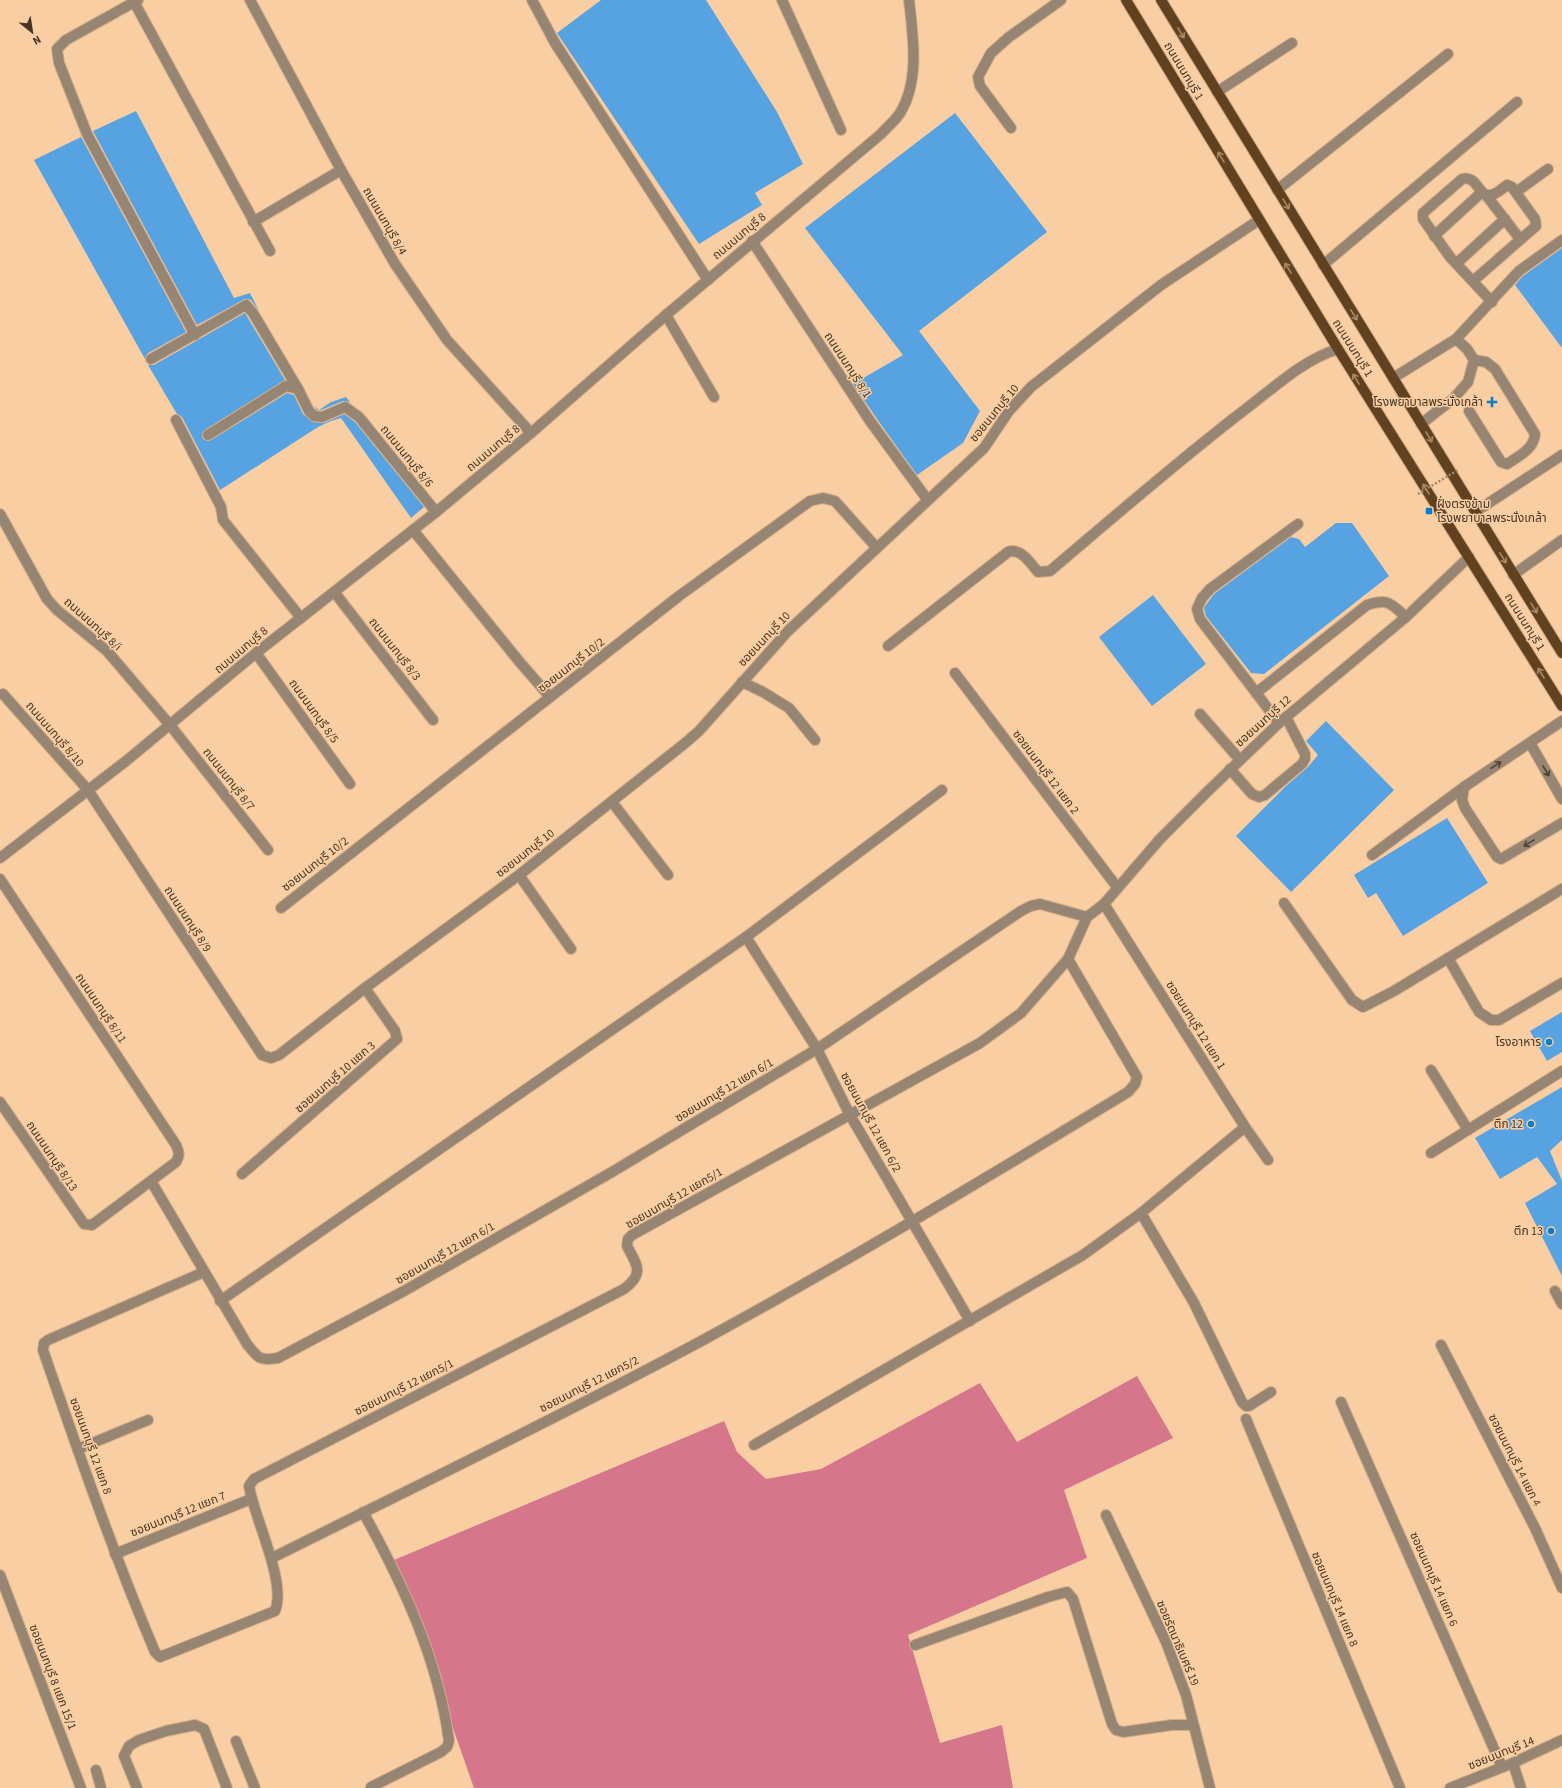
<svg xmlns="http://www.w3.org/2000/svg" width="1562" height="1788" font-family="'Source Sans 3','Noto Sans Thai',sans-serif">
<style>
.forest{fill:#d5768b}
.building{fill:#57a3e2}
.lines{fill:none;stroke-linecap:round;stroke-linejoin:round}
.minor-casing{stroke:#d2ac87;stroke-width:12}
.major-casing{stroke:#d2ac87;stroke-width:12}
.minor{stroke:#978573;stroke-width:10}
.major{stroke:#604221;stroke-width:10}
.path-bridge{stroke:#a68768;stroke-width:2.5;stroke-dasharray:2 2;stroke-linecap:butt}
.oneway{stroke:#ac8862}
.oneway2{stroke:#524130}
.poi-dot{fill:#0c7dc7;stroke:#f9cea3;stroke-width:1.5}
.labels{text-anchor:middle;stroke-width:3;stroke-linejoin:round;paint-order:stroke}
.street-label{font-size:12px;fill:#463524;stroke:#f9cea3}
.poi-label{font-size:12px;fill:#463524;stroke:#f9cea3;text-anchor:end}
</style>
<rect width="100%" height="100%" fill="#f9cea3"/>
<path class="forest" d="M1137,1376L1173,1438L1064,1490L1087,1558L908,1635L940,1743L1002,1725L1013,1788H474L394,1560L724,1421L737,1452L766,1479L821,1469L980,1383L1017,1442Z"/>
<g class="building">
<path d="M601,0H706L777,112L803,164L755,193L762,205L699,244L557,33Z"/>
<path d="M136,111L234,298L250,293L259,311L251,300L245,299L197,325L93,131Z"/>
<path d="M955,113L1047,232L919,331L980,411L963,443L917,475L877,419L853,384L903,355L805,228Z"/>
<path d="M81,137L186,332L148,353L145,359L34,160Z"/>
<path d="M1562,248V348L1515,285L1523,276Z"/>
<path d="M245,313L285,380L205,430L202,435L203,439L208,441L211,440L287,393L294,395L303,414L313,422L324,423L344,414L355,422L424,507L411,518L341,418L331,421L318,427L220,490L182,417L177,414L148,365H154Z"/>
<path d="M346,397L350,402L343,401L321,410H317L314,406L319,410L331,402Z"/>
<path d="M1336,523H1352L1389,576L1264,674L1251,673L1206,616L1204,608L1208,602L1214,594L1291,537L1299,539L1305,547Z"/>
<path d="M1153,595L1206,664L1152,706L1099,637Z"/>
<path d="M1326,721L1394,790L1291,892L1236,836L1286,786L1307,768L1318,755L1306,741Z"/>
<path d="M1447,818L1488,883L1403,936L1376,893L1368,898L1354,875Z"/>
<path d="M1562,1012V1052L1547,1061L1530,1031Z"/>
<path d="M1562,1087V1140L1550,1151L1562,1181V1276L1525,1203L1557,1184L1537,1157L1500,1179L1475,1138Z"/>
</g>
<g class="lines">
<g class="minor-casing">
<g id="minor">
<path d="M133,0L270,251"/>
<path d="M138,0L66,40L57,49L59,63L87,134L195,335"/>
<path d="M250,0L341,170L395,264L447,340L531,433"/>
<path d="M532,0L555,43L708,280"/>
<path d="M782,0L841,130"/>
<path d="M1217,92L1292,43"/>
<path d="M1011,128L980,86L978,77L991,53L1009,37L1061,0"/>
<path d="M1277,190L1448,54"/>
<path d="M1516,192L1548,169"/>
<path d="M1486,195L1520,239"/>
<path d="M253,222L341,170"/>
<path d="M1434,236L1482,192"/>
<path d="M752,241L870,421L927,499"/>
<path d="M1457,263L1505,219"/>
<path d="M1323,265L1517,102"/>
<path d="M1473,281L1536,226L1535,219L1512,187L1507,185C1503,188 1496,195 1490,195C1478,197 1478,175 1462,179L1423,213V219L1450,257L1492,302"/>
<path d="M666,315L714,397"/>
<path d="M151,359L246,305L253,313L298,389L309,411L314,416L322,417L345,407L359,417L436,512"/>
<path d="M1393,378L1456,339L1519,271L1562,240"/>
<path d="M1469,411L1501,462L1507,464C1519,456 1534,449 1535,434L1495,369L1486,362L1474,360"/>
<path d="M176,420L221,507L223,520L301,618"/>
<path d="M1421,424L1453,399L1468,382L1474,360L1467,349L1456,339"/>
<path d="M208,435L286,386L298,389"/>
<path d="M1475,512L1562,455"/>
<path d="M0,514L47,599L57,610L107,651L170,725L268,850"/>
<path d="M413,530L518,660L550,697"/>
<path d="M1513,575L1562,540"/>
<path d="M335,593L433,720"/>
<path d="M888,646L1008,552C1021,547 1031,564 1038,572L1050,571C1115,516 1179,460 1247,408C1276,386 1303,360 1338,349"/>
<path d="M256,653L350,784"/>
<path d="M955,673L1117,887"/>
<path d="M742,682L763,692L789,708L815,740"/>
<path d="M1256,693L1367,605C1388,598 1390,603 1406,617"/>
<path d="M3,694L88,790L262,1055L271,1058L279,1055L365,988L519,875L684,744L699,731L788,631L984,448L1009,411L1031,387L1161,285L1259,220"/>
<path d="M1200,714L1240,760"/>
<path d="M1279,723L1200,619L1197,609L1202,598L1210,589L1298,524"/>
<path d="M1530,743L1562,799"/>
<path d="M1230,769L1252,794L1259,797L1265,795L1302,764L1305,759V754L1286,717"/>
<path d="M1464,787L1462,800L1465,808L1497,857L1501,859L1562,823"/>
<path d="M612,802L668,875"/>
<path d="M1372,855L1464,787L1562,721"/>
<path d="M0,858L126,761L256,653L436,512L531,433L666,315L881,134C887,127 895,121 900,113C920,81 913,36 909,0"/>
<path d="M519,875L571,949"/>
<path d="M0,879L176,1145C179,1152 180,1155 176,1162L92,1225L84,1224L0,1102"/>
<path d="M1284,903L1352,1000L1363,1007L1394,991L1562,889"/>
<path d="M1104,904L1245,1127L1268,1160"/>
<path d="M281,908L679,596L810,501L823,498L835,501L876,547"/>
<path d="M746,937L817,1049L850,1115L970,1321"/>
<path d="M1448,958L1479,1012L1491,1020H1499L1562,983"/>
<path d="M1431,1070L1468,1130"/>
<path d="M1431,1153L1562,1071"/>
<path d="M242,1174L397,1039L395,1031L365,988"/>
<path d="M151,1181L247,1344C258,1358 259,1361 278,1358L404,1291L612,1172L817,1049L1021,911L1031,906L1040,904L1087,917"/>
<path d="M1141,1213L1194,1303L1242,1402L1246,1406H1249L1271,1392"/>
<path d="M204,1272L48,1340L44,1343L43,1350C78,1451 113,1553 155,1652L160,1657L275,1611C287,1582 254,1518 249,1486L254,1479L624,1289C645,1273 637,1265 627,1246L628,1239L632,1235L980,1043L1021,1013L1068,959L1087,917L1104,904L1160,839L1209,790L1279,723L1406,617L1469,557"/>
<path d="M1555,1291L1562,1304"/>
<path d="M220,1301L746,937L942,790"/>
<path d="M1441,1345L1535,1528L1562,1588"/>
<path d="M1341,1402L1502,1767"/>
<path d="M1246,1419L1400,1788"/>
<path d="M754,1445L1083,1255L1141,1213L1245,1127"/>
<path d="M78,1449L148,1420"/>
<path d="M363,1512C403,1584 438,1659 449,1741L447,1747L441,1752L371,1787"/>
<path d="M1106,1515L1166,1642L1186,1695L1210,1788"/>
<path d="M115,1554L251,1499"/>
<path d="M272,1558C416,1486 562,1416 705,1339C848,1261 988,1177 1128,1092L1135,1084L1137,1077L1068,959"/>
<path d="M0,1575L81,1788"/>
<path d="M915,1645L1048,1597L1067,1592L1073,1599L1112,1724L1116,1730L1123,1732L1172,1725H1193"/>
<path d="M236,1741L255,1788"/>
<path d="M1513,1763L1521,1788"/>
<path d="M96,1770L101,1788"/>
<path d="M137,1788L124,1756L129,1746L139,1740L166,1731L195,1725L204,1729L227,1788"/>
<path d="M1450,1788L1513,1763L1562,1740"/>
</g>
</g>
<g class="major-casing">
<g id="major">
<path d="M1126,0L1338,349L1562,706"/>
<path d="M1161,0L1562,653"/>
</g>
</g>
<use href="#minor" class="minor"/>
<use href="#major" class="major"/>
<path class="path-bridge" d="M1418,494L1458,470"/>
</g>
<defs><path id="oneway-shaft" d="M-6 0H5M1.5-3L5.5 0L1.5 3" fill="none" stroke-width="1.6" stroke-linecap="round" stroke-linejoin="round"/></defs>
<g class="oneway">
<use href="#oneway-shaft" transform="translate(1181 33) rotate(58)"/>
<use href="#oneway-shaft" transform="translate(1221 157) rotate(-121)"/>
<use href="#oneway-shaft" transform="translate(1286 204) rotate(59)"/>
<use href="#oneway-shaft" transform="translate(1288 268) rotate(-122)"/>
<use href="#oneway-shaft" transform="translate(1354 315) rotate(58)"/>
<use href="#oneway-shaft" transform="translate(1356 379) rotate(-122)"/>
<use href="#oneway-shaft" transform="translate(1429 437) rotate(59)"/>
<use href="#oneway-shaft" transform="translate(1426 489) rotate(-122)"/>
<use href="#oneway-shaft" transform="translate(1503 558) rotate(58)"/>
<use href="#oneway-shaft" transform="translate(1534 608) rotate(58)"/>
<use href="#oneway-shaft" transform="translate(1541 673) rotate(-122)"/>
</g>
<g class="oneway2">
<use href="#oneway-shaft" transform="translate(1496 765) rotate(-34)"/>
<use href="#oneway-shaft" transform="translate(1546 771) rotate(60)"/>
<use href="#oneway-shaft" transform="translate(1529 843) rotate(149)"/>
</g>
<g class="poi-dot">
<path d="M1490 396h4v4h4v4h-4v4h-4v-4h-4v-4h4z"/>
<rect x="1425" y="507" width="8" height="8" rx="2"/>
<circle cx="1549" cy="1042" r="4"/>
<circle cx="1531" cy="1124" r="4"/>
<circle cx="1551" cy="1231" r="4"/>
</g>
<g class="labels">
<g class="street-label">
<text transform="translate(1184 71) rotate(59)" y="4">ถนนนนทบุรี 1</text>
<text transform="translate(385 221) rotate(60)" y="4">ถนนนนทบุรี 8/4</text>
<text transform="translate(739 236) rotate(-40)" y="4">ถนนนนทบุรี 8</text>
<text transform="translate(1353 348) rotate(58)" y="4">ถนนนนทบุรี 1</text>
<text transform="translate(848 365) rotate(57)" y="4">ถนนนนทบุรี 8/1</text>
<text transform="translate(994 413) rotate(-51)" y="4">ซอยนนทบุรี 10</text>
<text transform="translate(493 448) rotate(-40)" y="4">ถนนนนทบุรี 8</text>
<text transform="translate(407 456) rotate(51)" y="4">ถนนนนทบุรี 8/6</text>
<text transform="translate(1525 622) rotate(58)" y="4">ถนนนนทบุรี 1</text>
<text transform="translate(93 624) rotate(42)" y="4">ถนนนนทบุรี 8/i</text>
<text transform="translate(764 639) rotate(-47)" y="4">ซอยนนทบุรี 10</text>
<text transform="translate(395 649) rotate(52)" y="4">ถนนนนทบุรี 8/3</text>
<text transform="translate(241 650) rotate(-40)" y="4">ถนนนนทบุรี 8</text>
<text transform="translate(571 665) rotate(-38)" y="4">ซอยนนทบุรี 10/2</text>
<text transform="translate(314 711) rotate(54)" y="4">ถนนนนทบุรี 8/5</text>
<text transform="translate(1263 721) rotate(-42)" y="4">ซอยนนทบุรี 12</text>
<text transform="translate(55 734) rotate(49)" y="4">ถนนนนทบุรี 8/10</text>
<text transform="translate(1046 772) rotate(53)" y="4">ซอยนนทบุรี 12 แยก 2</text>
<text transform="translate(229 779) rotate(52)" y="4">ถนนนนทบุรี 8/7</text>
<text transform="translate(525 853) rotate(-38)" y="4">ซอยนนทบุรี 10</text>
<text transform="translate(315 864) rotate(-38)" y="4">ซอยนนทบุรี 10/2</text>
<text transform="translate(188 919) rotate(57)" y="4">ถนนนนทบุรี 8/9</text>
<text transform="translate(101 1008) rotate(56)" y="4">ถนนนนทบุรี 8/11</text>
<text transform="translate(1196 1025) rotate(58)" y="4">ซอยนนทบุรี 12 แยก 1</text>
<text transform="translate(335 1077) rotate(-41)" y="4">ซอยนนทบุรี 10 แยก 3</text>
<text transform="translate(724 1090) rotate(-31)" y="4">ซอยนนทบุรี 12 แยก 6/1</text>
<text transform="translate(871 1122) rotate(61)" y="4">ซอยนนทบุรี 12 แยก 6/2</text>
<text transform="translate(52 1156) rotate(56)" y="4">ถนนนนทบุรี 8/13</text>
<text transform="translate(674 1198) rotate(-30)" y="4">ซอยนนทบุรี 12 แยก5/1</text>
<text transform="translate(445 1253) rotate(-30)" y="4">ซอยนนทบุรี 12 แยก 6/1</text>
<text transform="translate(589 1384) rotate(-27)" y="4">ซอยนนทบุรี 12 แยก5/2</text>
<text transform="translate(404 1387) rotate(-27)" y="4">ซอยนนทบุรี 12 แยก5/1</text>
<text transform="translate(91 1446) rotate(70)" y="4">ซอยนนทบุรี 12 แยก 8</text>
<text transform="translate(1515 1460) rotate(63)" y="4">ซอยนนทบุรี 14 แยก 4</text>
<text transform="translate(178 1514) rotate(-22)" y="4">ซอยนนทบุรี 12 แยก 7</text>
<text transform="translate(1434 1579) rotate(66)" y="4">ซอยนนทบุรี 14 แยก 6</text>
<text transform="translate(1335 1599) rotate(67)" y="4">ซอยนนทบุรี 14 แยก 8</text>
<text transform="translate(1178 1643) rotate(67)" y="4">ซอยรัตนาธิเบศร์ 19</text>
<text transform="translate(53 1677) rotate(69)" y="4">ซอยนนทบุรี 8 แยก 15/1</text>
<text transform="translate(1501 1753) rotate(-22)" y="4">ซอยนนทบุรี 14</text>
</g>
<g class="poi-label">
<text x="1483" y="406">โรงพยาบาลพระนั่งเกล้า</text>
<text x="1437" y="508" text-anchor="start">ฝั่งตรงข้าม<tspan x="1437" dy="14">โรงพยาบาลพระนั่งเกล้า</tspan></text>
<text x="1541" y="1046">โรงอาหาร</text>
<text x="1523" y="1128">ตึก 12</text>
<text x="1543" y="1235">ตึก 13</text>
</g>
</g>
<g transform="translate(32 32) rotate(150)" stroke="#f9cea3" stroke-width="3" paint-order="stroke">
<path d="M0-3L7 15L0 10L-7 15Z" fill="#463524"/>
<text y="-6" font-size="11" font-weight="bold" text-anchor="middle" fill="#463524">N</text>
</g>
</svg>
